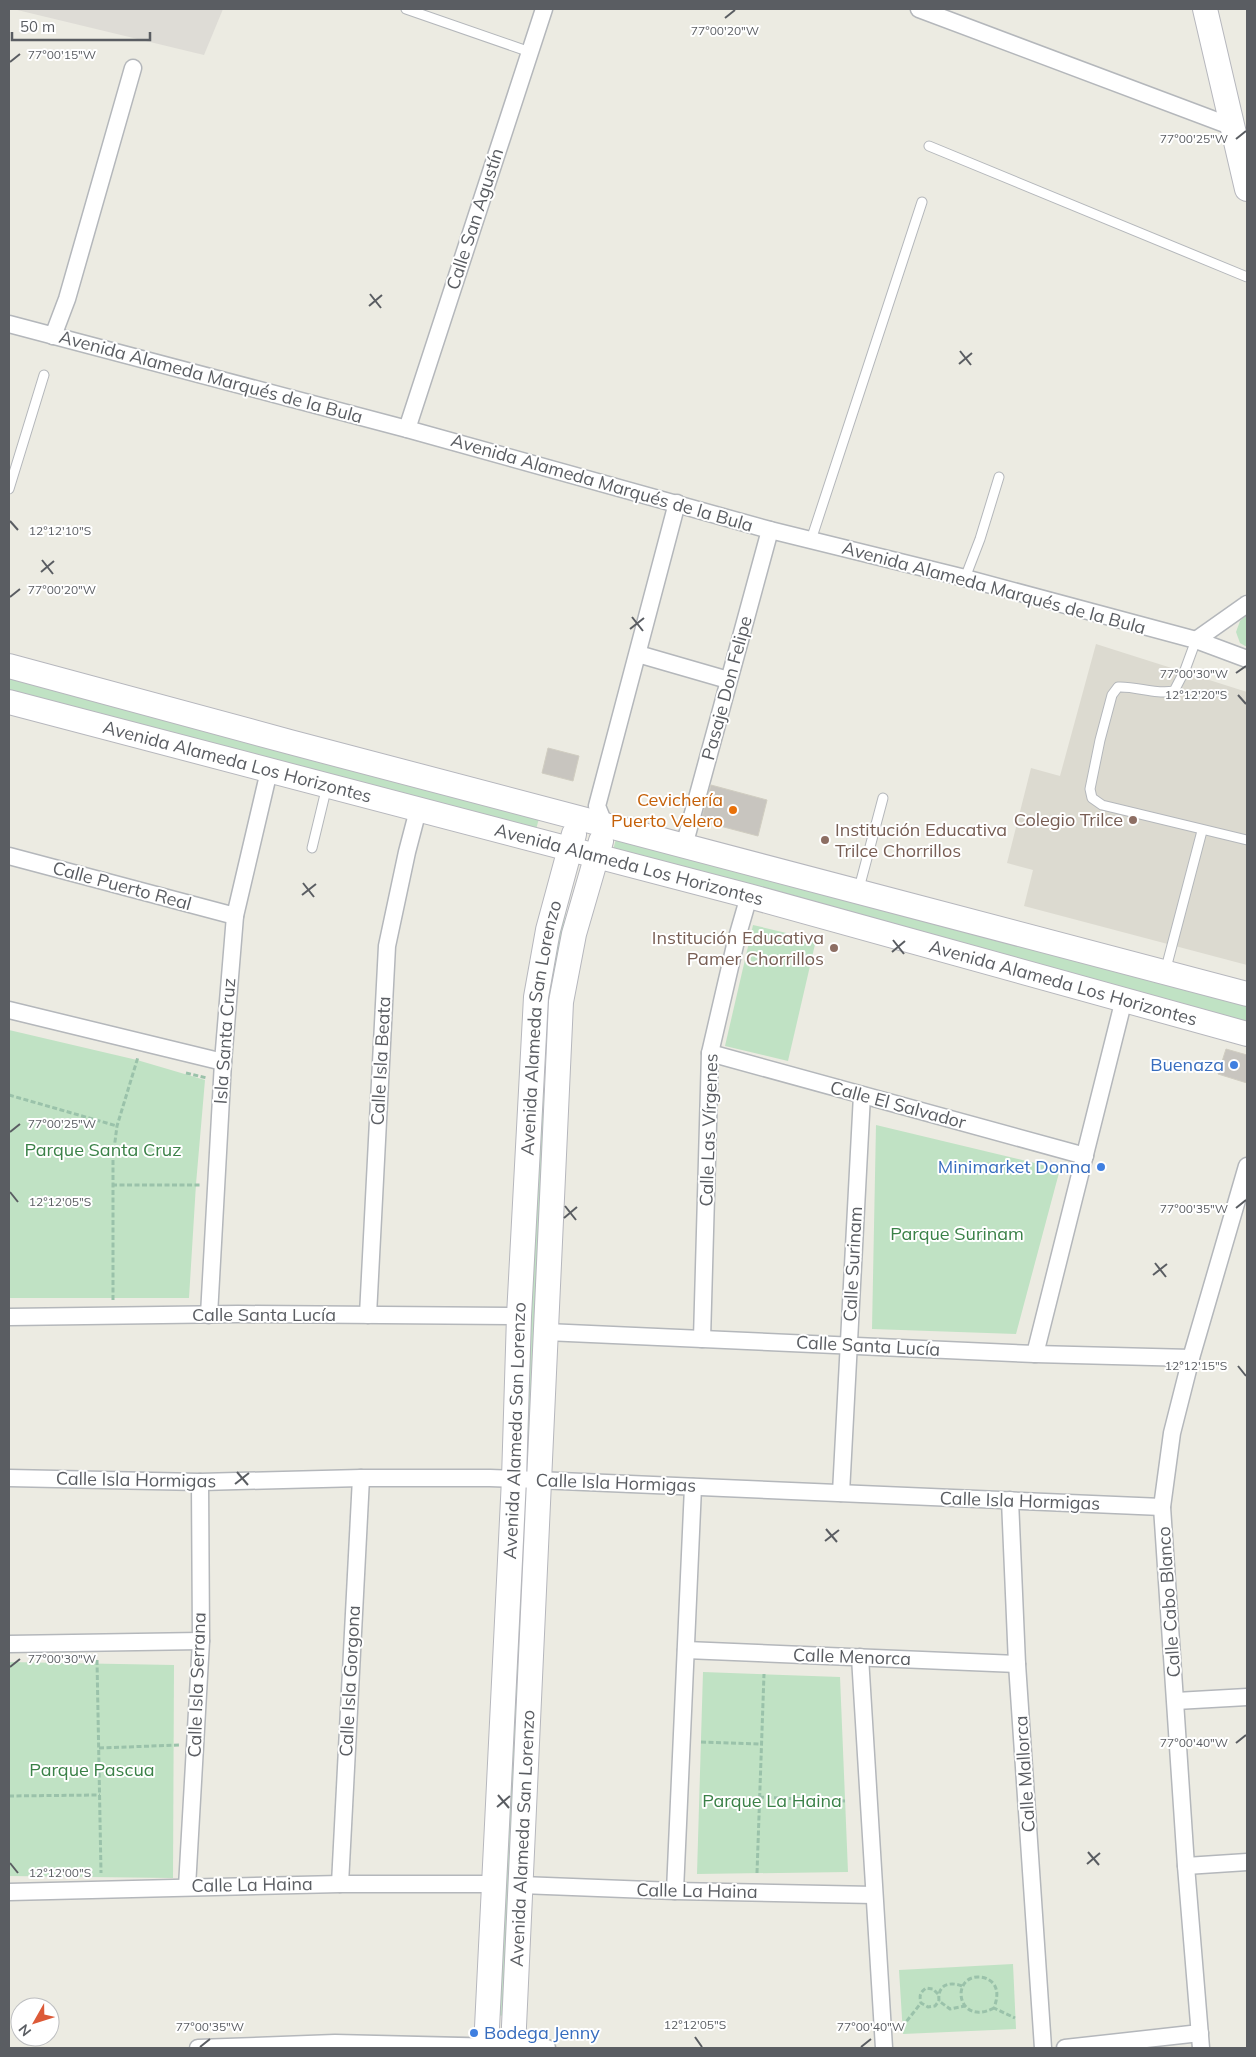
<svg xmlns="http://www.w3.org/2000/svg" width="1256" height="2057" font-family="Mulish,sans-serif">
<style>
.industrial{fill:#dedcd6}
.education{fill:#dcdad0}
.green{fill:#c0e2c4}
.building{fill:#c8c5bf;stroke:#d0cdc1}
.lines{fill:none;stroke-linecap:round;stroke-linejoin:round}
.lane-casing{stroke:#b4b7bb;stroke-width:11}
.street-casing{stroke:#b4b7bb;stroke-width:19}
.secondary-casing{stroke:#b6b7bd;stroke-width:26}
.path{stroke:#9ac2aa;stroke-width:3;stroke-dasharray:5 2.5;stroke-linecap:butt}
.lane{stroke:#fff;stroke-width:9}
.street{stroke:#fff;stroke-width:16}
.secondary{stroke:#fff;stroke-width:24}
.ticks{fill:none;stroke:#5a5d62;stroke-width:2}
.food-dot{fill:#e8710a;stroke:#fff;stroke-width:2}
.education-dot{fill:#8d6e63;stroke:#fff;stroke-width:2}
.shop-dot{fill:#3f7fe0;stroke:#fff;stroke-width:2}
.labels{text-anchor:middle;stroke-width:4;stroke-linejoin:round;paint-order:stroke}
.street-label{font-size:18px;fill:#5a5d62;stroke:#fff}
.food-label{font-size:18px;fill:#c56008;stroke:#fff;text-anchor:end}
.education-label{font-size:18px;fill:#785e54;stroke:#fff;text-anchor:end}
.shop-label{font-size:18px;fill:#366cbe;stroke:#fff;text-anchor:end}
.park-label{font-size:18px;fill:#3a8147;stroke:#fff}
.ticks-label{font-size:12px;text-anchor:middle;fill:#5a5d62;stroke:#fff;stroke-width:4;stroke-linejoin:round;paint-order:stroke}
</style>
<rect width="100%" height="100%" fill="#ecebe2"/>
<path class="industrial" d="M13,9H223L204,55Z"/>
<path class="education" d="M1096,644L1247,692V965L1024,906L1033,870L1007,863L1031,768L1060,776Z"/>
<g class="green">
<path d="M1247,615V647L1240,643L1236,632L1240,621Z"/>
<path d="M9,675L540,815L535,833L9,694Z"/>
<path d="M617,835L1247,1002V1023L612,854Z"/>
<path d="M561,895L569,897L546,1013L534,1452L520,1451L538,1014Z"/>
<path d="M753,925L816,940L788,1061L725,1046Z"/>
<path d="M9,1030L137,1060L205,1080L196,1184L189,1298H9Z"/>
<path d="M876,1125L1060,1169L1016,1334L872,1329Z"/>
<path d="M518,1507L531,1508L507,2016L494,2015Z"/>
<path d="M9,1662L174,1665L173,1878L9,1876Z"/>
<path d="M703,1672L840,1677L848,1872L697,1874Z"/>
<path d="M1013,1964L1016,2029L903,2034L899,1970Z"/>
</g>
<g class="building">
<path d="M548,748L579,756L573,781L542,773Z"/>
<path d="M711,785L767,800L758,836L701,821Z"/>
<path d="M1226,1049L1247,1055V1083L1218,1074Z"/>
</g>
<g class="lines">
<g class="lane-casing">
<g id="lane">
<path d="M406,9L530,52"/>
<path d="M929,146L1247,277"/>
<path d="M9,489L44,375"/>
<path d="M811,540L922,202"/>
<path d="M965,578L980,539L999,477"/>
<path d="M1196,640L1185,670L1174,691C1155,695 1137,686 1118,687L1112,695L1100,740L1090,789L1092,798L1102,805L1247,840"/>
<path d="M312,848L327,786"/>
<path d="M858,892L883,798"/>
<path d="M1165,972L1202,831"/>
</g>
</g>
<g class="street-casing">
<g id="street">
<path d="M919,9L1233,127"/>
<path d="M9,324L407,429L770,530L965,578L1196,640L1247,659"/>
<path d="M53,336L67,299L133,68"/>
<path d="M407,429L544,9"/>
<path d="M1196,640L1247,604"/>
<path d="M638,654L728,680"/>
<path d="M605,826L597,806L677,503"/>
<path d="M684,846L770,530"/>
<path d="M9,856L235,916"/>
<path d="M9,1010L223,1062"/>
<path d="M710,1053L1085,1156"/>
<path d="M209,1315L223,1062L235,916L269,771"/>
<path d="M368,1315L387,946L407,852L418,810"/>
<path d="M9,1317L238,1314L519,1316"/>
<path d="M546,1332L1035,1354L1191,1358"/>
<path d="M702,1339L710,1053L736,941L749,896"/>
<path d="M1035,1354L1124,999"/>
<path d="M9,1478L200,1482L361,1478H490L1162,1507"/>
<path d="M841,1493L862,1095"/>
<path d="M1010,1500L1017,1664L1043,2048"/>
<path d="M9,1644L201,1641"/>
<path d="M686,1650L1017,1664"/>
<path d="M860,1657L884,2048"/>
<path d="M1176,1701L1247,1697"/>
<path d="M1186,1866L1247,1862"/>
<path d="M340,1884L361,1478"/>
<path d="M521,1885L675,1891L874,1895"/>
<path d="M187,1887L201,1641L200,1482"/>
<path d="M675,1891L693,1487"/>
<path d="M9,1892L340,1884H495"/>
<path d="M198,2048L335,2043L547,2048"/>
<path d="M1065,2048L1200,2033"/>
<path d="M1201,2048L1186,1866L1162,1507L1172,1433L1191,1358L1247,1166"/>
</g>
</g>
<g class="secondary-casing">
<g id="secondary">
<path d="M1205,9L1247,189"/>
<path d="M9,666L290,742L1247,994"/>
<path id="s1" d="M9,702L749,896L1247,1034"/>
<path id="s2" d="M486,2048L514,1479L519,1316L536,997L548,930L574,834"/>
<path id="s3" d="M513,2048L561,1002L574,934L601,841"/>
</g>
</g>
<g class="path">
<path d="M186,1073L207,1078"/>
<path d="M9,1095L117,1126"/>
<path d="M112,1185H200"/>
<path d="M113,1300V1157L117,1126L138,1057"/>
<path d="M97,1660L101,1873"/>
<path d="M701,1742L761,1744"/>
<path d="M99,1748L180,1745"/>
<path d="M9,1796L100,1795"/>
<path d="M759,1797L845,1801"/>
<path d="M757,1873L764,1674"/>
<path d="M962,1986C949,1981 937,1985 939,2001L950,2009L965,2006"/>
<path d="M938,1994L933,1989L926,1988C920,1993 919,1995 921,2003L928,2007L935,2006L939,2001"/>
<path d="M994,2008C957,2027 950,1976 979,1977C984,1977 989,1979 993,1983C999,1991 997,1999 994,2008L1015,2018"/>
<path d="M902,2027L921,2003"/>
</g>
<use href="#lane" class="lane"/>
<use href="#street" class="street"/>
<use href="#secondary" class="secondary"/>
</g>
<path class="ticks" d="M725,18L735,10M10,62L20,54M1236,139L1246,131M370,294L381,308M369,306L382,295M960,351L971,365M959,364L972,353M10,521L18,530M42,560L53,574M41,572L54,561M10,597L20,589M632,617L643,631M630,629L644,618M1236,673L1246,666M1238,695L1246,704M303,883L314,897M302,895L316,884M893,940L904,954M892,952L905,941M10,1132L20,1124M10,1192L18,1202M565,1206L576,1220M1236,1208L1246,1200M564,1218L577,1207M1155,1263L1166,1277M1153,1275L1167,1264M1238,1366L1246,1376M237,1472L248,1485M235,1484L249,1473M826,1529L837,1542M825,1541L839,1530M10,1667L20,1659M1236,1743L1246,1735M498,1795L509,1808M497,1807L510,1796M1088,1852L1099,1865M10,1863L18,1873M1087,1864L1100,1853M695,2037L702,2047M200,2047L210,2039M861,2047L871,2039"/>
<circle class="food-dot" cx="733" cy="810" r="5"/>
<g class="education-dot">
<circle cx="1133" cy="820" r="5"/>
<circle cx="825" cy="840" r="5"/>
<circle cx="834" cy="948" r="5"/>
</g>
<g class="shop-dot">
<circle cx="1234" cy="1065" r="5"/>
<circle cx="1101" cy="1167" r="5"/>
<circle cx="474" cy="2033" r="5"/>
</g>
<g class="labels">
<g class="street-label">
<text transform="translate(475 219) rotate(-72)" y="6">Calle San Agustín</text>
<text transform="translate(211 377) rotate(15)" y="6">Avenida Alameda Marqués de la Bula</text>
<text transform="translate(602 483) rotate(16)" y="6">Avenida Alameda Marqués de la Bula</text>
<text transform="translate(994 588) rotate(15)" y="6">Avenida Alameda Marqués de la Bula</text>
<text transform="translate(727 688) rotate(-75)" y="6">Pasaje Don Felipe</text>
<text dy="6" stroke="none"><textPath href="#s1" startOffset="236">Avenida Alameda Los Horizontes</textPath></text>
<text dy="6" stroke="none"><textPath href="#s1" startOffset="641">Avenida Alameda Los Horizontes</textPath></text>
<text transform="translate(122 886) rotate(15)" y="6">Calle Puerto Real</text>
<text dy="6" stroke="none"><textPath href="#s1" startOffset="1091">Avenida Alameda Los Horizontes</textPath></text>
<text dy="6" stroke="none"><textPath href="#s2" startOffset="1022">Avenida Alameda San Lorenzo</textPath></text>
<text transform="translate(225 1041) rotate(-86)" y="6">Isla Santa Cruz</text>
<text transform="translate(381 1061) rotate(-87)" y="6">Calle Isla Beata</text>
<text transform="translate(898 1105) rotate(15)" y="6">Calle El Salvador</text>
<text transform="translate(709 1130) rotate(-88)" y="6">Calle Las Vírgenes</text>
<text transform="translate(853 1264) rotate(-87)" y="6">Calle Surinam</text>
<text x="264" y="1321">Calle Santa Lucía</text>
<text transform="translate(868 1346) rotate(3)" y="6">Calle Santa Lucía</text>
<text dy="6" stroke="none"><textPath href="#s2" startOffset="618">Avenida Alameda San Lorenzo</textPath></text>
<text transform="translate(136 1480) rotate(1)" y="6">Calle Isla Hormigas</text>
<text transform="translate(616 1483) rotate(2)" y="6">Calle Isla Hormigas</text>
<text transform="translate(1020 1501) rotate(2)" y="6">Calle Isla Hormigas</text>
<text transform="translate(1169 1602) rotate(-94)" y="6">Calle Cabo Blanco</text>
<text transform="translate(852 1657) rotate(2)" y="6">Calle Menorca</text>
<text transform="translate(350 1681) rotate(-87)" y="6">Calle Isla Gorgona</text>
<text transform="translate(197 1685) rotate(-88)" y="6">Calle Isla Serrana</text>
<text transform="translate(1025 1774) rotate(-94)" y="6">Calle Mallorca</text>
<text dy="6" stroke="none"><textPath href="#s3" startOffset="210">Avenida Alameda San Lorenzo</textPath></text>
<text transform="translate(252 1885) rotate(-1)" y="6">Calle La Haina</text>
<text transform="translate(697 1891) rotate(1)" y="6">Calle La Haina</text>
</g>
<g class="food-label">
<text x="723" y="806">Cevichería<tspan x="723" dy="21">Puerto Velero</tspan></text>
</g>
<g class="education-label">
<text x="1123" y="826">Colegio Trilce</text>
<text x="835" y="836" text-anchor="start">Institución Educativa<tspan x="835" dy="21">Trilce Chorrillos</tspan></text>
<text x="824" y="944">Institución Educativa<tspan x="824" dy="21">Pamer Chorrillos</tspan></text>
</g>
<g class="shop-label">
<text x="1224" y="1071">Buenaza</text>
<text x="1091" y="1173">Minimarket Donna</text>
<text x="484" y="2039" text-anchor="start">Bodega Jenny</text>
</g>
<g class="park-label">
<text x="103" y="1156">Parque Santa Cruz</text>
<text x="957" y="1240">Parque Surinam</text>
<text x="92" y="1776">Parque Pascua</text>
<text x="772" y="1807">Parque La Haina</text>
</g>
</g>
<g class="ticks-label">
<text x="725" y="35">77°00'20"W</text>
<text x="62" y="59">77°00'15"W</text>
<text x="1194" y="143">77°00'25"W</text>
<text x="60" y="535">12°12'10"S</text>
<text x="62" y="594">77°00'20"W</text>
<text x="1194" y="678">77°00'30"W</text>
<text x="1196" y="699">12°12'20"S</text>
<text x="62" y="1128">77°00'25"W</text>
<text x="60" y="1206">12°12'05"S</text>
<text x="1194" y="1213">77°00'35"W</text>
<text x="1196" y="1370">12°12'15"S</text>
<text x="62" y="1663">77°00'30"W</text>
<text x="1194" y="1747">77°00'40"W</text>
<text x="60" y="1877">12°12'00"S</text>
<text x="695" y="2029">12°12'05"S</text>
<text x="210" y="2031">77°00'35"W</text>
<text x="871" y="2031">77°00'40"W</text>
</g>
<rect width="1256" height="2057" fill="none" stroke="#5a5d62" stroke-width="20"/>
<g transform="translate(35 2022) rotate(231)"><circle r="24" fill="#ffffff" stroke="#bdbec0"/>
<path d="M0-4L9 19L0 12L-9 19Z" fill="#dc5a38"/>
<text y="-8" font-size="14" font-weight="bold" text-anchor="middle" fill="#5a5d62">N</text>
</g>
<path d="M12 32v8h138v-8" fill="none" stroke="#5a5d62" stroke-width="2.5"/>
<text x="20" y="32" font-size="15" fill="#5a5d62" stroke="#ffffff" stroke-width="4" paint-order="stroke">50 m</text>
</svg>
